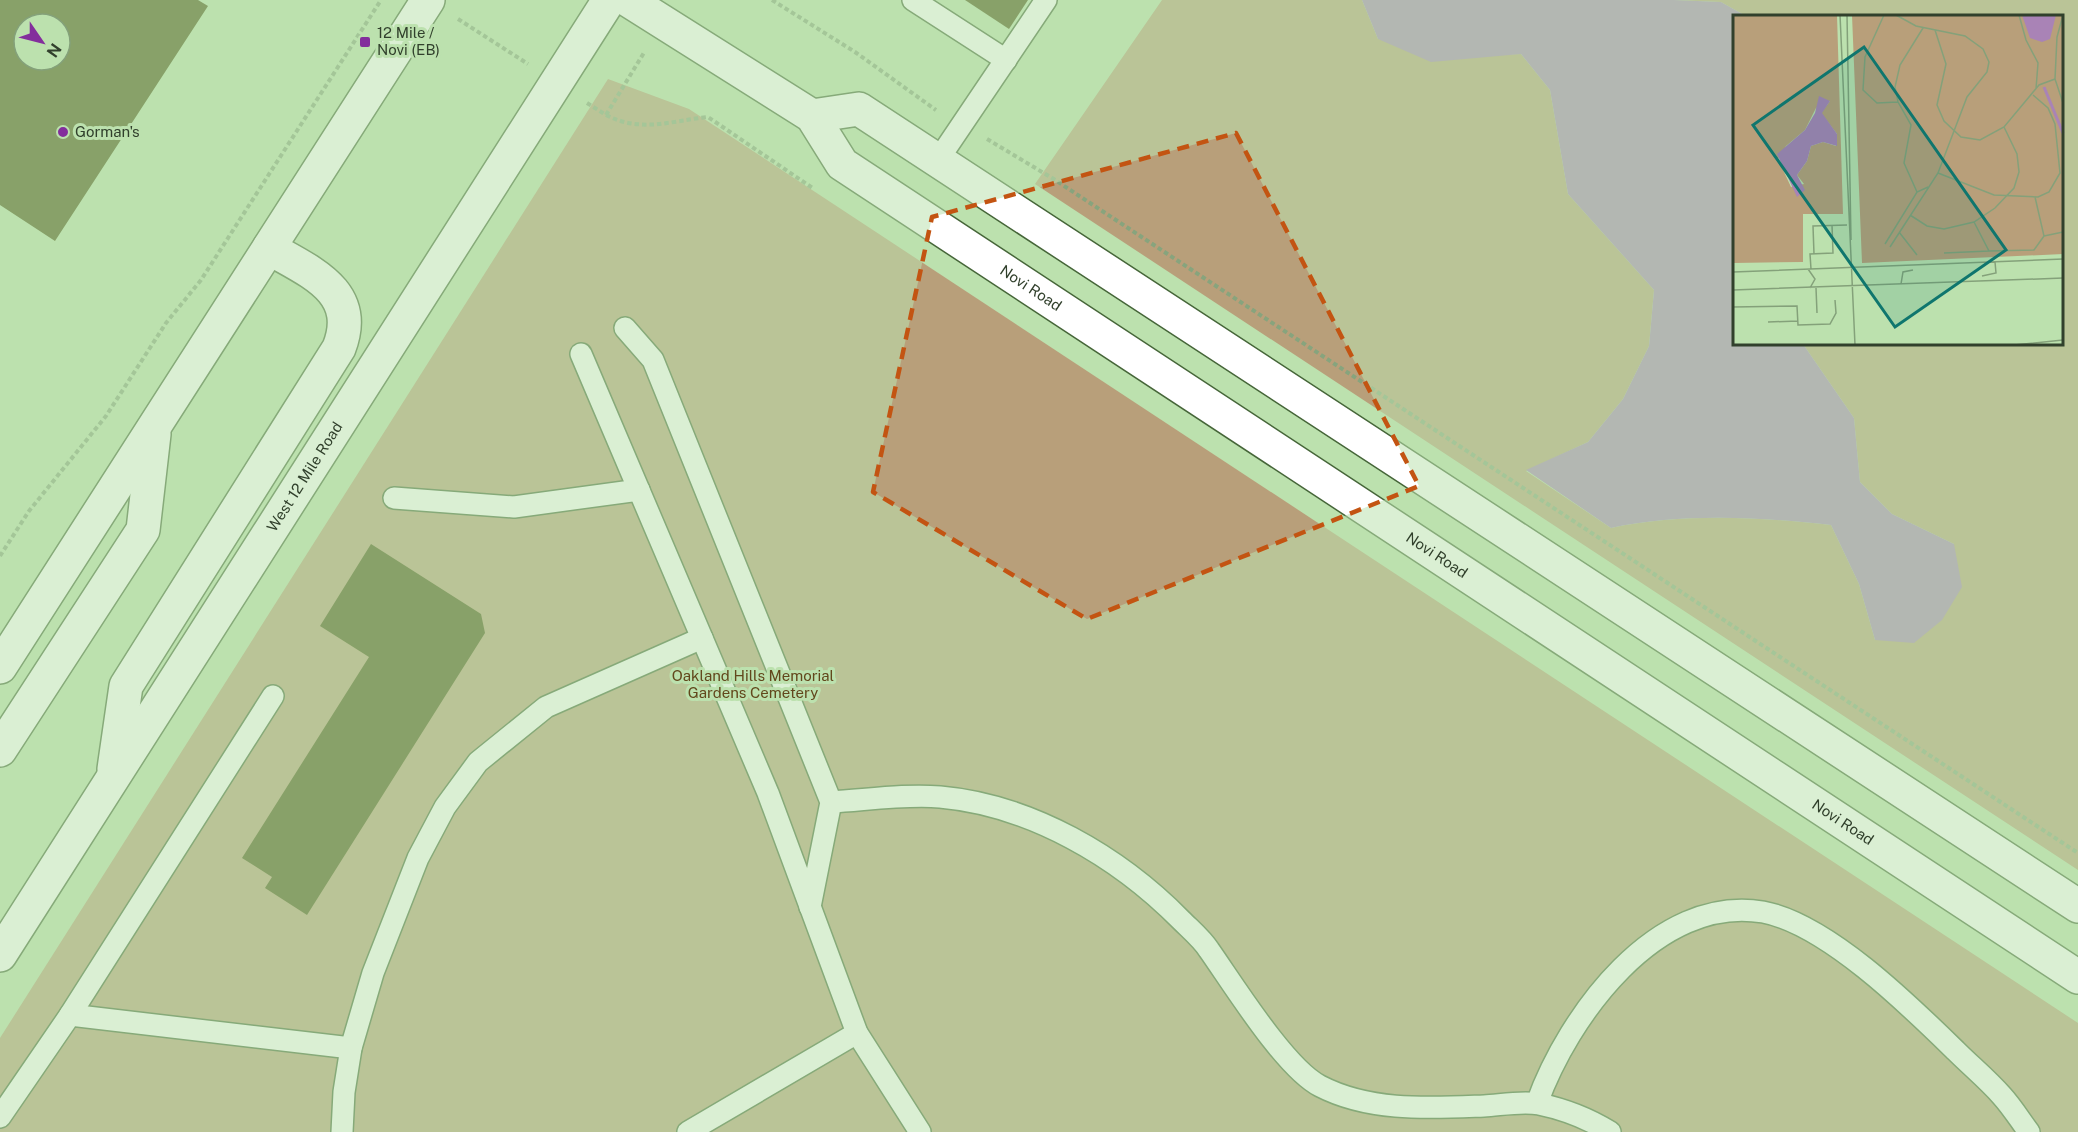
<svg xmlns="http://www.w3.org/2000/svg" width="2078" height="1132" font-family="'Public Sans',sans-serif">
<style>
.green{fill:#b89f7a}
.water{fill:#a983b6}
.building{fill:#4a5314;fill-rule:evenodd}
.lines{fill:none;stroke-linecap:round;stroke-linejoin:round}
.lane-casing{stroke:#466639;stroke-width:24}
.secondary-casing{stroke:#466639;stroke-width:36}
.path{stroke:#87a47d;stroke-width:4;stroke-dasharray:4.5 3;stroke-linecap:butt}
.lane{stroke:#fff;stroke-width:21}
.secondary{stroke:#fff;stroke-width:33}
.marked{fill:none;stroke:#c35412;stroke-width:4.5;stroke-dasharray:12 8;stroke-linejoin:round}
.poi-dot{fill:#832e9c;stroke:#bce1ae;stroke-width:2}
.labels{text-anchor:middle;stroke-width:6;stroke-linejoin:round;paint-order:stroke}
.poi-label{font-size:15px;fill:#31402c;stroke:#bce1ae;text-anchor:start}
.street-label{font-size:15px;fill:#31402c;stroke:#bce1ae}
.park-label{font-size:15px;fill:#62471c;stroke:#bce1ae}
.inset-river{fill:none;stroke:#a983b6;stroke-width:3}
.inset-road{fill:none;stroke:#84a17a;stroke-width:1.5}
.view{fill:#0f766e;fill-opacity:0.15;stroke:#0f766e;stroke-width:3}
.inset-edge{fill:none;stroke:#31402c;stroke-width:3}
</style>
<rect width="100%" height="100%" fill="#bce1ae"/>
<g class="green">
<path d="M1162,0H1362L1378,39L1488,55L1521,54L1550,90L1568,194L1654,290L1649,346L1623,399L1588,442L1526,471L1611,528C1682,513 1759,517 1831,525L1859,584L1875,640L1954,544L1892,514L1860,482L1854,418L1803,344H2062V16H1746L1721,2L1674,0H2078V870L1035,184Z"/>
<path d="M608,79L689,109L2078,1023V1132H0V1038Z"/>
</g>
<path class="water" d="M1362,0H1674L1721,2L1746,16H1734V344H1803L1854,418L1860,482L1892,514L1954,544L1962,587L1942,620L1914,643L1875,640L1859,584L1831,525C1759,517 1682,513 1611,528L1526,470L1588,442L1623,399L1649,346L1654,290L1568,194L1550,90L1521,54L1431,62L1378,39Z"/>
<g class="building">
<path d="M0,0H198L208,6L55,241L0,205ZM24,24H60V60H24Z"/>
<path d="M965,0H1028L1009,29Z"/>
<path d="M371,544L481,614L485,633L307,915L265,888L272,877L242,858L369,657L320,626Z"/>
</g>
<g class="lines">
<g class="lane-casing">
<g id="lane">
<path d="M913,0L1006,60"/>
<path d="M938,160L1046,0"/>
<path d="M625,328L653,360L831,802L810,907"/>
<path d="M581,354L768,793L857,1033L920,1132"/>
<path d="M394,498L514,507L639,490"/>
<path d="M831,802C866,800 905,794 940,797C1031,805 1119,857 1181,920C1191,930 1202,939 1209,950C1233,984 1285,1068 1320,1086C1370,1112 1430,1108 1484,1106C1501,1105 1522,1101 1539,1104C1563,1109 1589,1119 1610,1132"/>
<path d="M70,1015L273,696"/>
<path d="M1537,1103C1568,1017 1656,894 1763,912C1827,924 1910,1006 1956,1051C1971,1066 1988,1080 2002,1096C2012,1107 2020,1120 2029,1132"/>
<path d="M0,1117L70,1015L351,1048"/>
<path d="M342,1132L344,1092L351,1048L373,973L418,858L445,807L478,762L546,707L702,638"/>
<path d="M688,1132L857,1033"/>
</g>
</g>
<g class="secondary-casing">
<g id="secondary">
<path id="s1" d="M628,0L812,116L842,164L2078,977"/>
<path d="M812,116L859,109L2078,906"/>
<path d="M0,667L428,0"/>
<path d="M0,750L143,530L154,434"/>
<path d="M114,769L126,686L339,348C361,291 310,272 269,248"/>
<path id="s2" d="M0,955L609,0"/>
</g>
</g>
<g class="path">
<path d="M772,0L855,52L936,110"/>
<path d="M458,19L528,64"/>
<path d="M587,103L606,115L645,51"/>
<path d="M606,115C641,133 670,121 708,117L814,189"/>
<path d="M987,139L1052,178L2078,853"/>
<path d="M0,556L29,511L106,416L166,323L201,280L381,0"/>
</g>
<use href="#lane" class="lane"/>
<use href="#secondary" class="secondary"/>
</g>
<path d="M0 0H2078V1132H0ZM1236,133L1419,486L1087,619L873,492L932,217Z" fill="#bce1ae" fill-opacity=".55" fill-rule="evenodd"/>
<path class="marked" d="M1236,133L1419,486L1087,619L873,492L932,217Z"/>
<g class="poi-dot">
<rect x="359" y="36" width="12" height="12" rx="3"/>
<circle cx="63" cy="132" r="6"/>
</g>
<g class="labels">
<g class="poi-label">
<text x="377" y="38">12 Mile /<tspan x="377" dy="17">Novi (EB)</tspan></text>
<text x="75" y="137">Gorman's</text>
</g>
<g class="street-label">
<text dy="5" stroke="none"><textPath href="#s1" startOffset="500">Novi Road</textPath></text>
<text dy="5" stroke="none"><textPath href="#s2" startOffset="567">West 12 Mile Road</textPath></text>
<text dy="5" stroke="none"><textPath href="#s1" startOffset="986">Novi Road</textPath></text>
<text dy="5" stroke="none"><textPath href="#s1" startOffset="1472">Novi Road</textPath></text>
</g>
<g class="park-label">
<text x="753" y="681">Oakland Hills Memorial<tspan x="753" dy="17">Gardens Cemetery</tspan></text>
</g>
</g>
<g transform="translate(1733 15)">
<rect width="330" height="330" fill="#bce1ae"/>
<path d="M0,0H104L110,199H70V247L0,248ZM97,86L88,98L104,119L103,131L90,127L78,131L74,146L64,160L71,169L58,172L45,144L53,131L72,115L83,93ZM119,0H330V239L129,248Z" fill="#b89f7a" fill-rule="evenodd"/>
<path d="M289,0H323L317,24L309,27L297,23ZM86,81L97,86L89,98L104,119V131L90,127L78,131L74,146L64,160L72,175L64,182L44,139L72,115L82,98Z" fill="#a983b6"/>
<path class="inset-river" d="M311,72L330,118"/>
<path class="inset-road" d="M107,0L122,330M114,0L118,225M151,0L132,42L130,75L144,88L165,87M286,0L293,25L305,48L303,74M330,0L324,22L322,64L330,88M202,15L213,49L204,90L211,106L228,122L247,125L271,112L306,70L322,64M205,158L261,180L305,182L316,177L327,158L322,109L315,93L300,80M184,177L171,148L178,110L165,87L162,72L167,50L190,13M177,200L194,211L211,214L241,207L262,193L281,173L286,157L284,139L271,112M241,207L256,236L301,235L311,221L302,182M166,217L184,240M311,221L330,217M152,229L184,177L195,172M157,232L205,158L234,82L254,57L256,47L250,34L232,21L183,11L163,0M211,238L256,236M81,239L80,211L114,210M75,254L82,264L77,273M78,254L77,239L100,238L99,210M0,257L330,244M249,261L263,258L262,247M168,269L170,257L180,255M83,273L84,298M0,275L330,263M0,292L64,291L65,310L97,309L103,298L102,285M35,307L65,306M281,330L330,325"/>
<path class="view" d="M131,32L273,235L162,312L20,110Z"/>
<rect width="330" height="330" class="inset-edge"/>
</g>
<g transform="translate(42 42) rotate(125)"><circle r="28" fill="#bce1ae" stroke="#84a17a" stroke-width="1.5"/>
<path d="M0-4.5L10 22L0 15L-10 22Z" fill="#832e9c"/>
<text y="-9" font-size="16" font-weight="bold" text-anchor="middle" fill="#31402c">N</text>
</g>
</svg>
